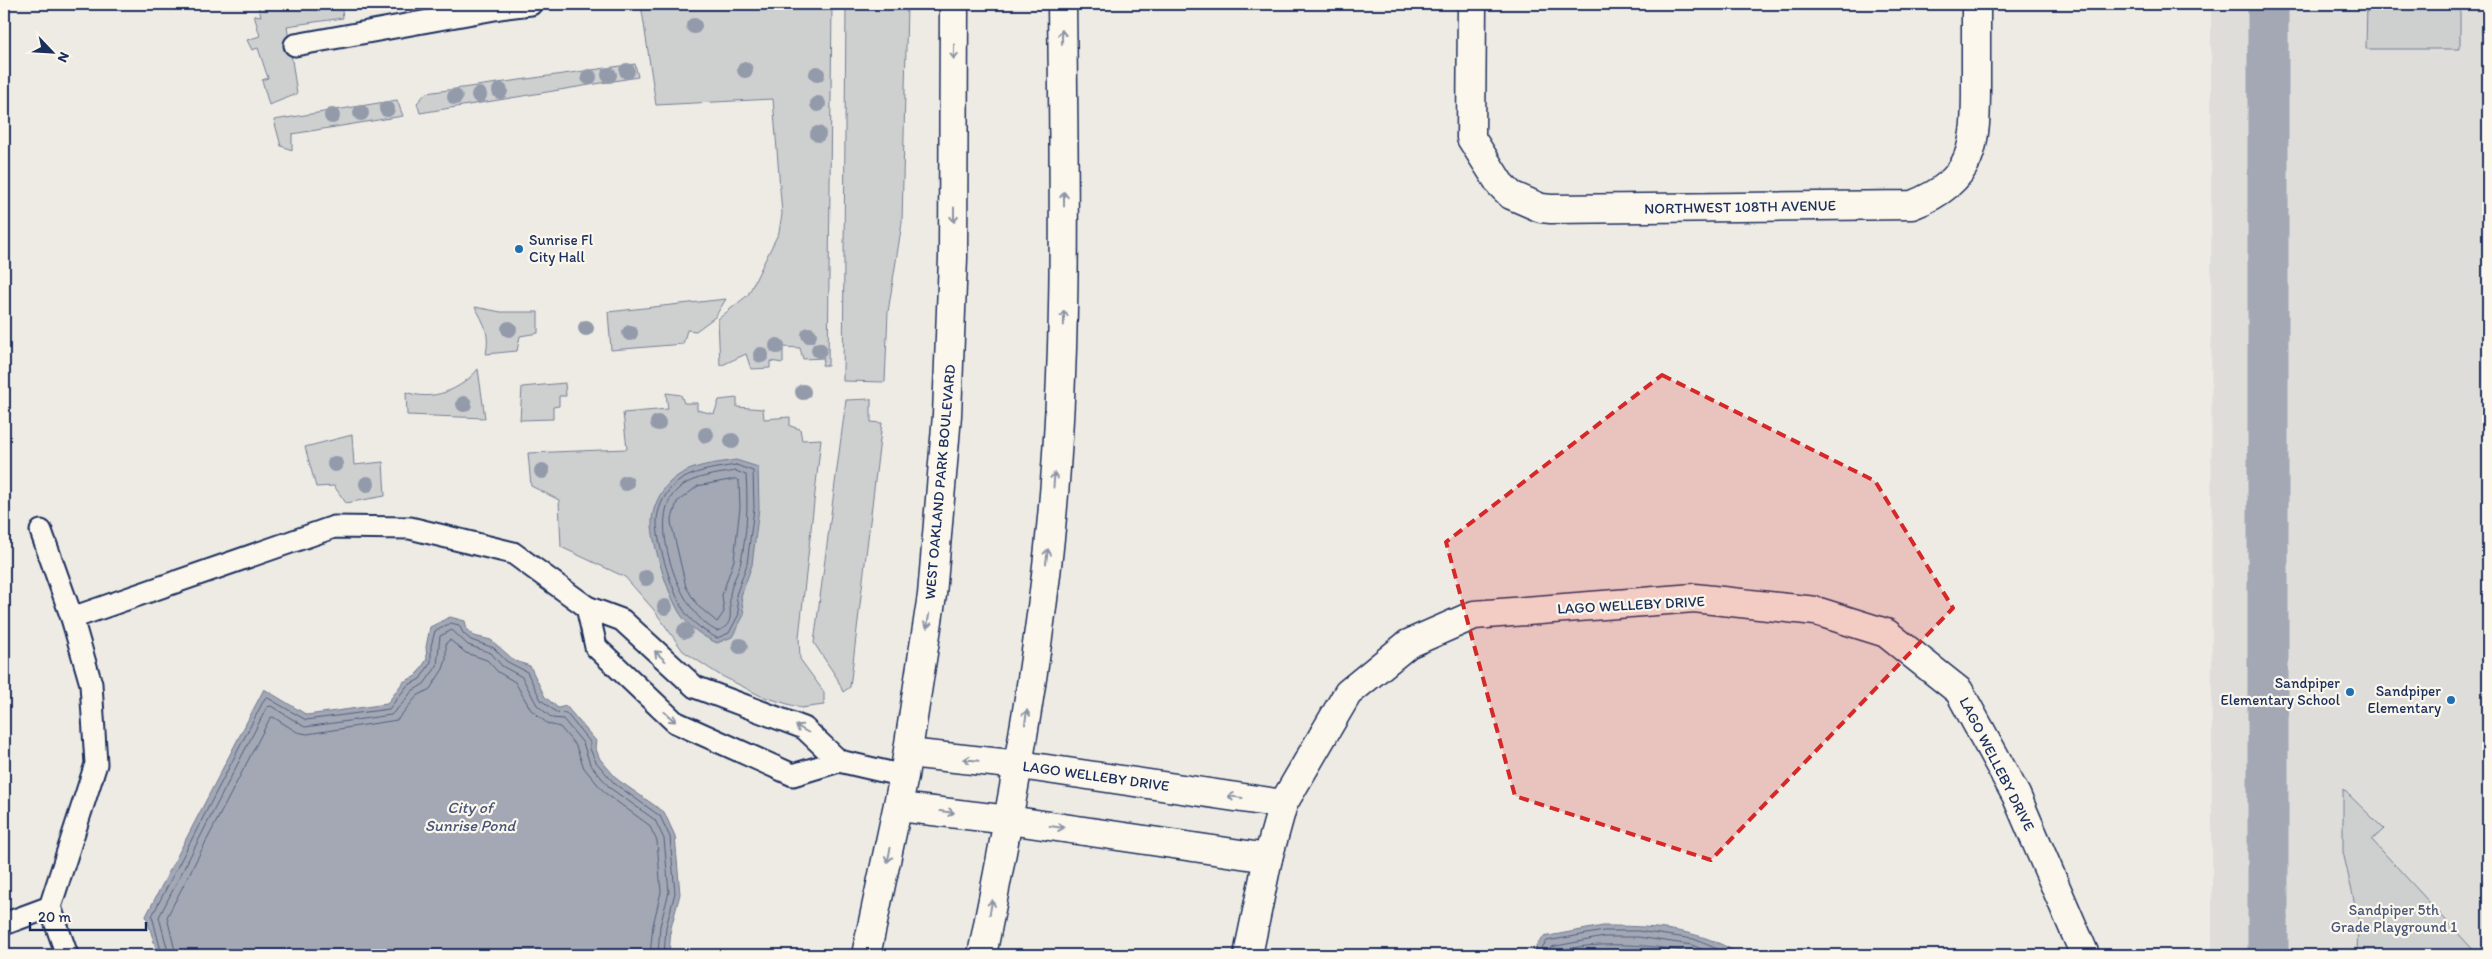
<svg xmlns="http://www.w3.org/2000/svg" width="2492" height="959" font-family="Itim,sans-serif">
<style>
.built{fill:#deddda}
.green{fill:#cecfcf;stroke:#747f96}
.water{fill:#a3a8b4;stroke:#6d7892}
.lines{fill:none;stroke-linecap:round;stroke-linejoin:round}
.shore{stroke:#515f80;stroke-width:1}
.canal{stroke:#a3a8b4;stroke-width:41}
.lane-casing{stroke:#1b2f5e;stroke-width:25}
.street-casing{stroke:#1b2f5e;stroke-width:31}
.primary-casing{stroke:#1b2f5e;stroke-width:31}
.lane{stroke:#fbf7ec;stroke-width:21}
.street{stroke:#fbf7ec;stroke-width:28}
.primary{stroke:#fbf7ec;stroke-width:28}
.tree{fill:#939aaa}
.oneway{stroke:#8b93a5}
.marked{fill:#d62828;fill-opacity:0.2;stroke:#d62828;stroke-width:4;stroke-dasharray:10 6;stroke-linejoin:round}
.poi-dot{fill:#1f6fb2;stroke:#fbf7ec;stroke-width:2}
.labels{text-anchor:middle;stroke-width:4.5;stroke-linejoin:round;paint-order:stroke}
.street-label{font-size:15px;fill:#1b2f5e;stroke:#fbf7ec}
.poi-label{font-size:15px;fill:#1b2f5e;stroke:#fbf7ec;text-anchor:end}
.park-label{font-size:15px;fill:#48577a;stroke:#fbf7ec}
.water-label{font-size:16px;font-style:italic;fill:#445378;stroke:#fbf7ec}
</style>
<rect width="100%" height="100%" fill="#eeebe4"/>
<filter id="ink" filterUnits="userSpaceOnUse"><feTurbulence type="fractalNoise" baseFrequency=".02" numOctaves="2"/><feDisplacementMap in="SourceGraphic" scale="10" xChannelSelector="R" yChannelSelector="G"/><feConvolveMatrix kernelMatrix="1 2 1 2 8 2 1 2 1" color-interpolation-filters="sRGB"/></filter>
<g filter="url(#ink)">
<path class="built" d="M2211,4H2488V955H2212Z"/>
<g class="green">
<path d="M257,4H341L343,18L287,26L297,94L269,105L262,80L268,78L258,48L252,50L247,40L260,36L254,15L261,16Z"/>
<path d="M641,4H832L828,366L822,365L824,358L803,359L800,348L783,347V363L770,361V368L751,369L746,354L720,366L718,319L748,295L779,232L782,214L773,99L656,105Z"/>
<path d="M846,4H907L902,223L888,312L885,382L843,381Z"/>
<path d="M2367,4H2460V49H2366Z"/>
<path d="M635,64L638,77L420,113L417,103L426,93Z"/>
<path d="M397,100L403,116L292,134V150L281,146L274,120Z"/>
<path d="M726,299L715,317L696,331L687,330L683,344L611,350L608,312Z"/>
<path d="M475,307L501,312H538V333L520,336L517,351L486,354C490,335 485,324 475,307Z"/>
<path d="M478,369L485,418L407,415L406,392C432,402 461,390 478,369Z"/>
<path d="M565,383L566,396H559V406L553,407V419L520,420L522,387Z"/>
<path d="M666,393L681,395L684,403H697V410L714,414L719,400L737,398V407L763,409L764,419L790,417V426L800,429L802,440L821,439L799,637L800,659L824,692V705L801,708L761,696L718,674L683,651L654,610L625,577L561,547L559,500L531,486L528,453L627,449L623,413L668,409Z"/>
<path d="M871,399V422L882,423L850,687L843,692L837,678L814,643L846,400Z"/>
<path d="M352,435L354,465L383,462L385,496L346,503L334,486L316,487L305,447Z"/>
<path d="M2343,789L2384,829L2372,840L2478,955H2357L2358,918L2343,852Z"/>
</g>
<g class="water">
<path d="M736,460L758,467L759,508L752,565L741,596L744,615L732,637L717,643C705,638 692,629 684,619C670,603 651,542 652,521C652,509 660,492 669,483C687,465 712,464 736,460Z"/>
<path d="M450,617L465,621L467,630L474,636L491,640L515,661L530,666L545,697L558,708L566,706L596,741L595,747L600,759L618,780L664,812L675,836L680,894L671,928L669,955H158L146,916L264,689L307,715L387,704L403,682L416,676L427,659L426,647L430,627Z"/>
<path d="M1603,926C1649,926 1701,928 1740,955H1530L1543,937Z"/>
</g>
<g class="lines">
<g class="shore">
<path d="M736,465L753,471L754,508L747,564L736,595L739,614L729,633L717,638C707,633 694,624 687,615C674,599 656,541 657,521C657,510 664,495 672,487C690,470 713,469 736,465Z"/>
<path d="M736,471L746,475C748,504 747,534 741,561C739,573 731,583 730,595C728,609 737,625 717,631C681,615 652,533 670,499C683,476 714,475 736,471Z"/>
<path d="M736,479L739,481L740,507L734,560L722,595L724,612L717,622L698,606L686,587L671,522L677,502L698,486Z"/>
<path d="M162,955L152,916L265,698H268L306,720L389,709L407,686L420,679L431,662V646L435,631L451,623L459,625L463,633L471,640L494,648L506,661L527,672L541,700L556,712L566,713L590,742V749L596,762L615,784L660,816L670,837L675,893L666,927L664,955"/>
<path d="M169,955L159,917L267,707L271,706L305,727L391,715L402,704L412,691L424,684L437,666L440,636L452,630L468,645L491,653L502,666L522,677L537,705L552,718L563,719L583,743L590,764L610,788L655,820L664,839L669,892L660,926L658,955"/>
<path d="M176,955L167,917L270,718L273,717L297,732L307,734L397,720L417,696L430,689L443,669L446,660V643L450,640L466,653L487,660L498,672L515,682L531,710L548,724L560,727L576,746L584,768L605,793L649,825L657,841L661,892L653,925L650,955"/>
<path d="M1536,955L1547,941L1604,931H1638L1694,939L1731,955"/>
<path d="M1544,955L1551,947L1604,937H1638L1692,945L1716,955"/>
<path d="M1553,955C1576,938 1671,945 1698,955"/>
</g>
<path class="canal" d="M2268,955V4"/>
<g class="lane-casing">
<g id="lane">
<path d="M505,4L506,7L531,4"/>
<path d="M295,45L506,7"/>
<path d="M41,531L72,618"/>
<path d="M839,761L793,775L675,722L596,647L587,607L622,620L695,687L804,728L839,761L904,776"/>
<path d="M4,924L50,907"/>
<path d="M67,955L50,907L96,764L91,684L72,618L334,527L410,528L513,553L587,607"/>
</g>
</g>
<g class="street-casing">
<g id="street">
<path d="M1472,4L1471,138L1500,184L1511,195L1541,208L1551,209L1912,205C1975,181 1976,144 1976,85C1976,58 1976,31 1976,4"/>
<path d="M908,753L1020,765L1283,804"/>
<path d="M899,807L1009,820L1268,858"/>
<path d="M1248,955L1268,858L1283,804L1348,693L1408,644L1474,615L1694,598L1816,611L1886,633L1959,691L2016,795L2085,955"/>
</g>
</g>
<g class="primary-casing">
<g id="primary">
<path d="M866,955L904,776L932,595L947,415L953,258L954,4"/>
<path d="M982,955C1010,814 1037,672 1051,528C1068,353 1064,179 1062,4"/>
</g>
</g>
<use href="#lane" class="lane"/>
<use href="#street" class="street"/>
<use href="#primary" class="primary"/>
</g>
<g class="tree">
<circle cx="694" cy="26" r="8"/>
<circle cx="745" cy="70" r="8"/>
<circle cx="627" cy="71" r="8"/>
<circle cx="817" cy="74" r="8"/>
<circle cx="609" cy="75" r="8"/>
<circle cx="589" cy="77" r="8"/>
<circle cx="500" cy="91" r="8"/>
<circle cx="479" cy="95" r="8"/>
<circle cx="455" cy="97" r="8"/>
<circle cx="818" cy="104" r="8"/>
<circle cx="387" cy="109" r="8"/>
<circle cx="361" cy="113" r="8"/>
<circle cx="332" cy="116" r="8"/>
<circle cx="818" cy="134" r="8"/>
<circle cx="586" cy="328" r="8"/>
<circle cx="509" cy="329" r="8"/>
<circle cx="630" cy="333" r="8"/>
<circle cx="809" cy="335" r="8"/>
<circle cx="777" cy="346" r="8"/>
<circle cx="819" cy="350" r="8"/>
<circle cx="761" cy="355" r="8"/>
<circle cx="803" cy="392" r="8"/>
<circle cx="464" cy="404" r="8"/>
<circle cx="658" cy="423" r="8"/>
<circle cx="706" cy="435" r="8"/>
<circle cx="732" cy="441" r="8"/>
<circle cx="335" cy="464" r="8"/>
<circle cx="542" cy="471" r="8"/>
<circle cx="626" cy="483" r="8"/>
<circle cx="367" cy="484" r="8"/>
<circle cx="646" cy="578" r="8"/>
<circle cx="665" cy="607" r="8"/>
<circle cx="685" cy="631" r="8"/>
<circle cx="740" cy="646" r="8"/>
</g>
<defs><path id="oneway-shaft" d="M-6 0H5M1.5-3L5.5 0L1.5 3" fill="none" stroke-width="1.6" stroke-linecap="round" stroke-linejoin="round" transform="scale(1.25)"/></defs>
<g class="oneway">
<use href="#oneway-shaft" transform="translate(1062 37) rotate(-91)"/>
<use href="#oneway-shaft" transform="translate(954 52) rotate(90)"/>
<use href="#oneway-shaft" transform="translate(1064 199) rotate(-90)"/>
<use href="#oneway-shaft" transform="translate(954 215) rotate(90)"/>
<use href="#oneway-shaft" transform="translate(1064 318) rotate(-89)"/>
<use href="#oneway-shaft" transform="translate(1054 480) rotate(-86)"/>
<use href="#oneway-shaft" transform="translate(1047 556) rotate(-82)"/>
<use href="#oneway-shaft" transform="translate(928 621) rotate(99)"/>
<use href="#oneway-shaft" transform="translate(660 656) rotate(-137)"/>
<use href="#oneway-shaft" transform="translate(670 717) rotate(42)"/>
<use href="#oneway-shaft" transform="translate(1026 717) rotate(-82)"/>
<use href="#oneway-shaft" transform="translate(802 729) rotate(-150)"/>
<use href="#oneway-shaft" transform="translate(971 760) rotate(-174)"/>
<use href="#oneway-shaft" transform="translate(1235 797) rotate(-172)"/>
<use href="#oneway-shaft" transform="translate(947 812) rotate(7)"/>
<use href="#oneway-shaft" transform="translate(1057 827) rotate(8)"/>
<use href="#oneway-shaft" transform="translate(889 855) rotate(102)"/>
<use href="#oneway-shaft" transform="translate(991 907) rotate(-79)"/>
</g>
</g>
<path class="marked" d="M1662,375L1875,481L1953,608L1711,860L1515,796L1446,542Z"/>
<g class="poi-dot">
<circle cx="519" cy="249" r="5"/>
<circle cx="2350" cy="692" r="5"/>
<circle cx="2451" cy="700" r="5"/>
</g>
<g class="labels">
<g class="street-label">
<text transform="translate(1740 207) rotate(-1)" y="5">NORTHWEST 108TH AVENUE</text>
<text transform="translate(940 482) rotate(-85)" y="5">WEST OAKLAND PARK BOULEVARD</text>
<text transform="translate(1631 605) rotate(-3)" y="5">LAGO WELLEBY DRIVE</text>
<text transform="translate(1997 764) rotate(63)" y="5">LAGO WELLEBY DRIVE</text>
<text transform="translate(1096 776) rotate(8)" y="5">LAGO WELLEBY DRIVE</text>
</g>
<g class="poi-label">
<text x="529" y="245" text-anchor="start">Sunrise Fl<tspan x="529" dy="17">City Hall</tspan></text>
<text x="2340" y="688">Sandpiper<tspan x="2340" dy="17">Elementary School</tspan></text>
<text x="2441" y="696">Sandpiper<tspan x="2441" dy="17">Elementary</tspan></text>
</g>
<g class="park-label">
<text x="2394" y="915">Sandpiper 5th<tspan x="2394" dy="17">Grade Playground 1</tspan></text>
</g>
<g class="water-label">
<text x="470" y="813">City of<tspan x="470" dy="18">Sunrise Pond</tspan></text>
</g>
</g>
<rect width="2492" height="959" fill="none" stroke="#fbf7ec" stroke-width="20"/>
<rect x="10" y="10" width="2472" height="939" fill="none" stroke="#1b2f5e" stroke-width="2" filter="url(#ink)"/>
<g transform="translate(52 52) rotate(115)" stroke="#fbf7ec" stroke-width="4" paint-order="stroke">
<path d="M0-4L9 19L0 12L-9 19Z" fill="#1b2f5e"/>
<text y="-8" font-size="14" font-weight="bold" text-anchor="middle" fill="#1b2f5e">N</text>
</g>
<path d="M30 922v8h116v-8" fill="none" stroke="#1b2f5e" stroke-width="2.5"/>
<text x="38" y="922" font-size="15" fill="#1b2f5e" stroke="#fbf7ec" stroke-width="4" paint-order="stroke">20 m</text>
</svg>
